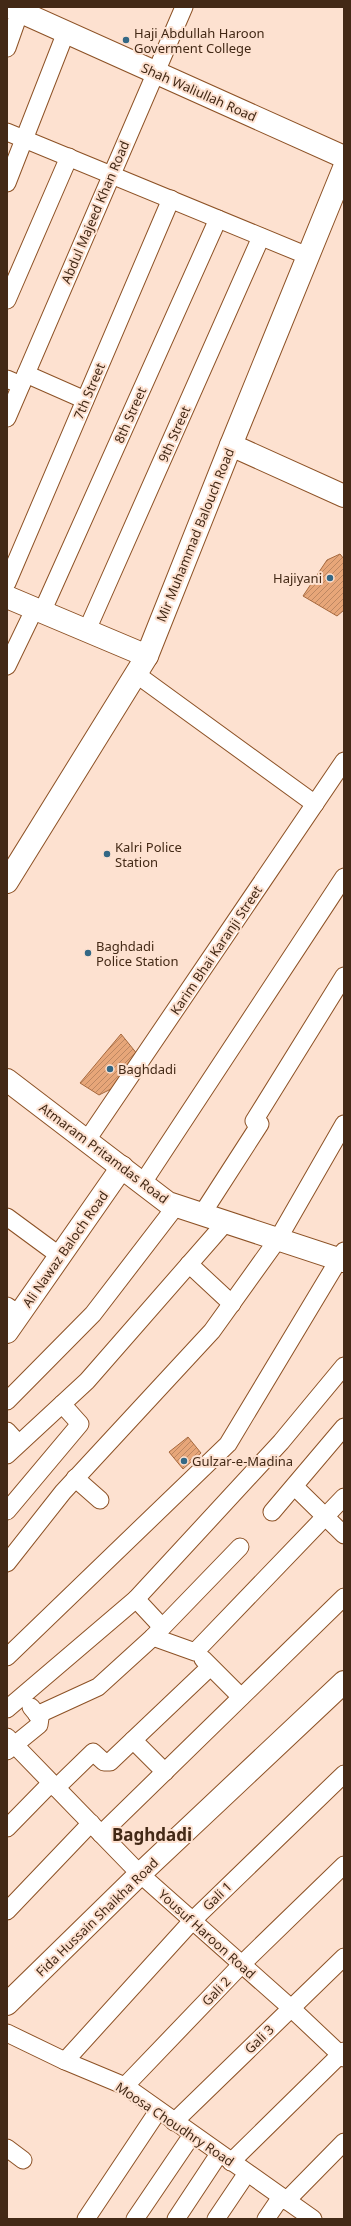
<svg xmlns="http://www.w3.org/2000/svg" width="351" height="2226" font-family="'Noto Sans',sans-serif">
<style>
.building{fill:url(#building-hatch);stroke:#a6693e}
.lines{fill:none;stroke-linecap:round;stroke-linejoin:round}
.minor-casing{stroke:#8d5226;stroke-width:19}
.tertiary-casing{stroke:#8d5226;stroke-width:24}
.secondary-casing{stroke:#8d5226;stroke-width:24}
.minor{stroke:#fff;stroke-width:17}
.tertiary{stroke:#fff;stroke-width:22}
.secondary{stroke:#fff;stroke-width:22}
.poi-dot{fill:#346885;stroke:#fde1d0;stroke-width:1.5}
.labels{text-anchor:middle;stroke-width:4;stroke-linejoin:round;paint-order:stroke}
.poi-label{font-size:13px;fill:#432916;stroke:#fde1d0;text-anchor:start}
.street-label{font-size:13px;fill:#432916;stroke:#fde1d0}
.district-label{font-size:17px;font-weight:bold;fill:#432916;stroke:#fde1d0}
</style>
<defs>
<pattern id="building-hatch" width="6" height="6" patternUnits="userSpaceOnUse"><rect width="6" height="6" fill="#e7a679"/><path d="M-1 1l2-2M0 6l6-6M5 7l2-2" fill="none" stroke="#bd8762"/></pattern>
</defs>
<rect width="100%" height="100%" fill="#fde1d0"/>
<g class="building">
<path d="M340,554L344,559V610L337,616L303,596L327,560Z"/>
<path d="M121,1034L138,1055L117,1086L99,1095L80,1083Z"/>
<path d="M188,1437L201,1453L183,1469L169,1452Z"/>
</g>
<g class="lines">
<g class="minor-casing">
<g id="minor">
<path d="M7,48L20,11"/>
<path d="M7,132L308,256"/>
<path d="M7,183L66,32"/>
<path d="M7,300L69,157"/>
<path d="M26,374L85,400"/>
<path d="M7,379L21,385"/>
<path d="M7,418L184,7"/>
<path d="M7,583L171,199"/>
<path d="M42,612L218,219"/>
<path d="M87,630L261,237"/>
<path d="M7,666L35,608"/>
<path d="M136,674L315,804"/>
<path d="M87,1140L344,761"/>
<path d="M142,1184L344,877"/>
<path d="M202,1214L260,1124L254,1121L344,976"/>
<path d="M7,1217L60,1256"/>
<path d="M189,1264L232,1304"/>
<path d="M7,1306L19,1314"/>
<path d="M7,1401L93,1314L176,1206"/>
<path d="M7,1431L18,1443"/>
<path d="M7,1455L87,1381L226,1222"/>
<path d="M75,1478L100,1500"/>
<path d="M295,1487L344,1535"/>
<path d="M7,1511L80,1424L62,1404"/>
<path d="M272,1512L344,1427"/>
<path d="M7,1563L63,1492L212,1331L278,1239L344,1124"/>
<path d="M136,1599L162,1627"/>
<path d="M153,1637L195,1652L344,1497"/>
<path d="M7,1657L228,1444L344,1251"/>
<path d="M203,1659L241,1697"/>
<path d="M7,1709L136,1599L281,1442L344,1366"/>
<path d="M37,1715L98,1687L153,1637L240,1547"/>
<path d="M7,1737L140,1874L291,2008L344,2058"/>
<path d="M133,1740L165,1772"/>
<path d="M7,1751L39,1725L40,1718L31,1707"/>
<path d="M56,1788L93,1752L104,1762H110L210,1667"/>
<path d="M7,1828L51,1783"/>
<path d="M101,1834L344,1597"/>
<path d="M7,1911L91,1823"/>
<path d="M7,2033L65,2061L125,2086L313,2219"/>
<path d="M65,2061L193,1920L344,1774"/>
<path d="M125,2086L242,1964L344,1865"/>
<path d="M174,2122L344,1957"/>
<path d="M7,2148L23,2160"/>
<path d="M231,2162L344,2051"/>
<path d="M286,2201L344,2142"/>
<path d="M86,2219L158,2111"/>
<path d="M135,2219L192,2135"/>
<path d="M176,2219L219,2154"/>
<path d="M216,2219L247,2173"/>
<path d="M266,2219L281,2197"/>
</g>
</g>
<g class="tertiary-casing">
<g id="tertiary">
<path d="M10,7L344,157"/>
<path d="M231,445L344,496"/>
<path d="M7,597L147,656"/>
<path d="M7,882L147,656L231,445L344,168"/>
<path d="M7,1332L122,1167"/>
<path d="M7,2004L140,1874L344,1682"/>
</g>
</g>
<g class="secondary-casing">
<path id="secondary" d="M7,1080L168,1203L344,1261"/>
</g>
<use href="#minor" class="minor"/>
<use href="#tertiary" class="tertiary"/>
<use href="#secondary" class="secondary"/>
</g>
<g class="poi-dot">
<circle cx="126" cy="40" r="4"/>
<circle cx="330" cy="578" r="4"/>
<circle cx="107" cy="854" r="4"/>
<circle cx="88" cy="953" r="4"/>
<circle cx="110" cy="1069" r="4"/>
<circle cx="184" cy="1461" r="4"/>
</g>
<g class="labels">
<g class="poi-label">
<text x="134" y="38">Haji Abdullah Haroon<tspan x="134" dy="15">Goverment College</tspan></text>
<text x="322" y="583" text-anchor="end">Hajiyani</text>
<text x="115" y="852">Kalri Police<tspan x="115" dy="15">Station</tspan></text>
<text x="96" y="951">Baghdadi<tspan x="96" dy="15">Police Station</tspan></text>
<text x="118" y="1074">Baghdadi</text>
<text x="192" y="1466">Gulzar-e-Madina</text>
</g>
<g class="street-label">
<text transform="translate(199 92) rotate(24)" y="5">Shah Waliullah Road</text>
<text transform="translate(95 212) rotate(-67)" y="5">Abdul Majeed Khan Road</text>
<text transform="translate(89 391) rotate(-67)" y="5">7th Street</text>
<text transform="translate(130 415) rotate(-66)" y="5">8th Street</text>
<text transform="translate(174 434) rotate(-66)" y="5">9th Street</text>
<text transform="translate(195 535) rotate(-68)" y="5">Mir Muhammad Balouch Road</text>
<text transform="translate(216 950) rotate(-56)" y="5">Karim Bhai Karanji Street</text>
<text transform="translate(104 1153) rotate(37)" y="5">Atmaram Pritamdas Road</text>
<text transform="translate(65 1249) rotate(-55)" y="5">Ali Nawaz Baloch Road</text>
<text transform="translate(217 1896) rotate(-44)" y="5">Gali 1</text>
<text transform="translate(97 1917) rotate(-44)" y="5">Fida Hussain Shaikha Road</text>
<text transform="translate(207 1934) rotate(42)" y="5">Yousuf Haroon Road</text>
<text transform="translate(216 1991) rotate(-46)" y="5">Gali 2</text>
<text transform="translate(259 2039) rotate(-44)" y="5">Gali 3</text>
<text transform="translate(175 2124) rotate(34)" y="5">Moosa Choudhry Road</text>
</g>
<g class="district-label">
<text x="152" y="1841">Baghdadi</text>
</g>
</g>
<rect width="351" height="2226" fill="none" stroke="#432916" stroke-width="16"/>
</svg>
